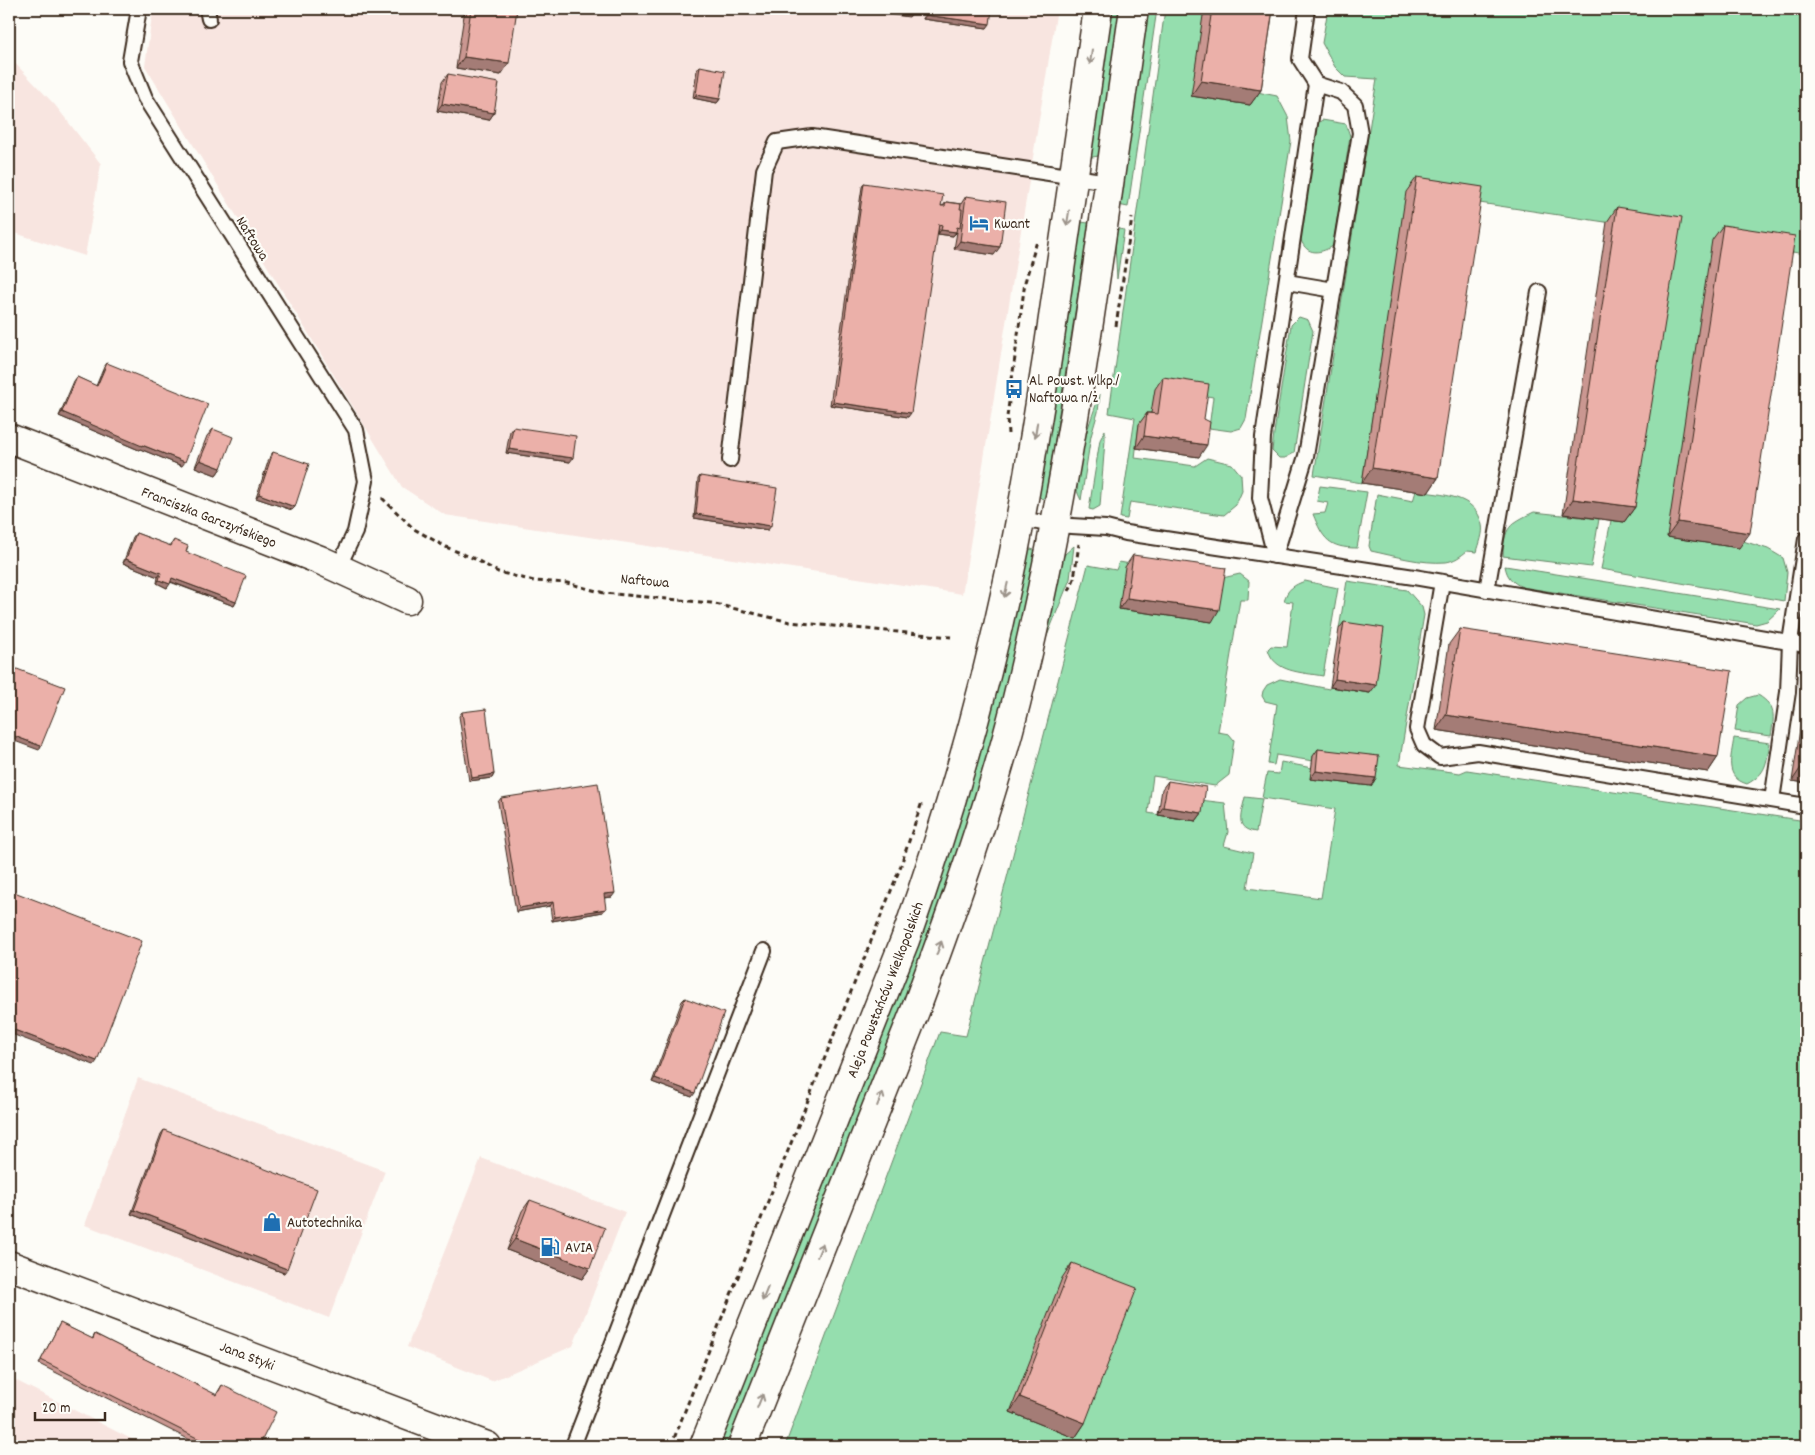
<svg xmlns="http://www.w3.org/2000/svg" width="1815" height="1455" font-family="Dekko,sans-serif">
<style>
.built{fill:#f8e5e0}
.green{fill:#95deae;stroke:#688466}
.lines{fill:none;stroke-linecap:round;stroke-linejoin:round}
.service-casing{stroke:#3b2a1e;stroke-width:18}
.minor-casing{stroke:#3b2a1e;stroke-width:31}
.secondary-casing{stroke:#3b2a1e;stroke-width:31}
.path{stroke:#3b2a1e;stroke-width:3;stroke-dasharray:5 4;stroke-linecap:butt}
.service{stroke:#fdfcf7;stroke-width:14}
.minor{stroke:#fdfcf7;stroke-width:28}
.secondary{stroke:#fdfcf7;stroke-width:28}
.wall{fill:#ca9791;stroke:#3b2a1e}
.shaded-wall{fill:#a47b76;stroke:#3b2a1e}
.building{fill:#ebb0a9;stroke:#3b2a1e}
.oneway{stroke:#9c938a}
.labels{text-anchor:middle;stroke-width:4.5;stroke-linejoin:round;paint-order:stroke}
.poi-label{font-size:15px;fill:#3b2a1e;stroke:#fdfcf7;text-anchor:start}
.street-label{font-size:15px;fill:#3b2a1e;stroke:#fdfcf7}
</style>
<rect width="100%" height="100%" fill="#fdfcf7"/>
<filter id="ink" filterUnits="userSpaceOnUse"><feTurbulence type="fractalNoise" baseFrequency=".02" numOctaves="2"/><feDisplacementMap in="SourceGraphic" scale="10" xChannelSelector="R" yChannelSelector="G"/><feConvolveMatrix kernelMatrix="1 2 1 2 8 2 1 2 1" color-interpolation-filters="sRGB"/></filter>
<g filter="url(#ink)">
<g class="built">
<path d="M153,9H1057L962,594L445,515L402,487L145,66Z"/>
<path d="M9,57L55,105L101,164L85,256L9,231Z"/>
<path d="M138,1078L385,1171L329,1318L85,1225Z"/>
<path d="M481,1158L625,1212L573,1346L492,1381L407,1347Z"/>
<path d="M9,1377L145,1446H9Z"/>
</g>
<g class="green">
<path d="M1111,9H1121L1099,156L1092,157L1090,154Z"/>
<path d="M1146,9H1157L1128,207L1118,205Z"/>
<path d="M1165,9H1208L1252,91L1277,96L1288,117L1291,141L1246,419L1241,428L1231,431L1209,428L1213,397L1201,395L1150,426L1139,424L1135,458L1195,466L1207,458L1232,464L1241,475L1242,491L1236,505L1224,515L1130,502L1127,519L1120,518L1135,418L1109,413Z"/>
<path d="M1328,9H1806V254L1785,251L1740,540L1768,549L1783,558L1787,572L1784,601L1601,569L1671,232L1407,192L1362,483L1314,475L1377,79L1345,77L1335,67L1322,43Z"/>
<path d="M1322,120L1346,124L1350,136L1333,246C1318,255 1305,255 1300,237L1317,124Z"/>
<path d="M1080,222L1089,223L1046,496L1042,499L1038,495Z"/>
<path d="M1114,228L1124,230L1117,279Z"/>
<path d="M1299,317L1308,320L1313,331L1294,453L1285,458H1279L1272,451L1274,433L1291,325Z"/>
<path d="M1100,394L1098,412L1091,436L1081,500C1079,496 1077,492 1077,489C1074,463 1091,419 1100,394Z"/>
<path d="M1105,430V440L1100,506L1093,510L1089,509L1100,440Z"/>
<path d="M1320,486L1367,492L1357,548C1329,548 1323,539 1313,514L1325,513L1328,503L1317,501Z"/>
<path d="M1416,491C1441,495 1476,494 1482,525C1484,533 1479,544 1477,552L1467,551C1461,556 1454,561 1446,562C1421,564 1395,556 1371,551L1369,546L1377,494L1413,501Z"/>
<path d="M1534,512L1599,519L1591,567L1503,556C1504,527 1509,524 1534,512Z"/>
<path d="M1074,546L1070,579L1045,641L1043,638L1059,565L1065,554Z"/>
<path d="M1031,549L1037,551C1022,622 1007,694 986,764C953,872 913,978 872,1083C824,1204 775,1325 726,1446H717L868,1070L954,836L993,703L1013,622L1027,550Z"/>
<path d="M1119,562L1218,579L1240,574L1249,581L1248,600H1240L1218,732L1229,734L1234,740L1229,775L1215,786L1153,776L1148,813L1196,821L1200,800L1225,803L1228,832L1224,846L1253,853L1247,888L1321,898L1335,809L1262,798L1267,773L1279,774L1281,762L1312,768L1311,779L1313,756V761L1276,755L1274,765L1268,764L1277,704L1265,701L1262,696L1263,691L1267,685L1280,679L1329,689L1330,687L1370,693L1379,636L1339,629L1347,581L1407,590L1422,607L1424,615L1399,765L1460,773L1467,770L1806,821V1446H785L940,1032L966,1036L1088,565L1116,570Z"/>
<path d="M1505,566L1780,609L1767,621L1756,624L1522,587C1512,582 1507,577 1505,566Z"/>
<path d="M1305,581L1338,588L1323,676C1302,672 1274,673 1268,649L1271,646L1287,647L1293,602L1284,601C1287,589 1294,585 1305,581Z"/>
<path d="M1758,695C1777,707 1774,716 1771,736L1735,731L1739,705L1747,698Z"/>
<path d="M1734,738L1770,743C1766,764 1767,773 1747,784C1724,777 1731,758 1734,738Z"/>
<path d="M1245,797L1262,799L1256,832C1233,829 1242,813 1245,797Z"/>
</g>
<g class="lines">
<g class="service-casing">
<g id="service">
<path d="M139,9L130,61L145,98L356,430L366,481L355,532L338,568"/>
<path d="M207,9L209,19"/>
<path d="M1307,9L1300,59L1316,84"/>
<path d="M1316,84L1341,92L1355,105L1360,133L1306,456L1275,556L1260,498L1263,437Z"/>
<path d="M1287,282L1334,290"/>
<path d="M730,460L764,170L777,142L812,137L1108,182"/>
<path d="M1021,519L1054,525L1106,528L1126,533L1414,577L1806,645"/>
<path d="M1442,582L1417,729L1424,745L1440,757L1478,752L1806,806"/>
<path d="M1487,590L1539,292"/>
<path d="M1772,800L1788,692L1790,642L1806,539"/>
<path d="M573,1446L764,951"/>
</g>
</g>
<g class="minor-casing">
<g id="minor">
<path id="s1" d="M9,438L320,560L407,600"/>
<path id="s2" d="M9,1265L487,1446"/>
</g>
</g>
<g class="secondary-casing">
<g id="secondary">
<path id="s3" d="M704,1446L905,940C947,823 982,703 1008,581C1024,508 1035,434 1047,359C1065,243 1081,126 1098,9"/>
<path d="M742,1446L917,1006C954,906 990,806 1016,703C1073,475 1100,241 1134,9"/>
</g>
</g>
<g class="path">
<path d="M1116,326L1132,218"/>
<path d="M1008,434L1007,417L1025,282L1037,241"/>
<path d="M382,498L414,529L446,547L475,559L498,572L534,581L567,583L604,593L711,603L790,622L951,637"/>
<path d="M1069,591L1074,579L1079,544"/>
<path d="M671,1446L900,868L922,802"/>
</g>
<use href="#service" class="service"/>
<use href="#minor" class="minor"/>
<use href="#secondary" class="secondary"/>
</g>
<g class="wall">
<path d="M465,9H517L501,75L456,68Z"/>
<path d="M924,9H992L987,28L923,19Z"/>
<path d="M1204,9H1273L1261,90L1250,105L1191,96Z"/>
<path d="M700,66L720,99L717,103L693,98L697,70Z"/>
<path d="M448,74L494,113L489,120L437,111L442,82Z"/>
<path d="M1417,177L1438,478L1428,493L1362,483L1406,192Z"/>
<path d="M864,183L943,206L946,202L961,204L966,196L994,255L954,249L957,232L953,236L938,234L939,229L938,228L908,417L830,405L862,187Z"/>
<path d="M1617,207L1635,507L1624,522L1563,514L1607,222Z"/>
<path d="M1723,225L1739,548L1667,537L1712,240Z"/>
<path d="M107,363L182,466L140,449L139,450L59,416L74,381L77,377L96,386L104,367Z"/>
<path d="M1163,377L1204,419L1199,457L1136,448L1139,424L1147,413H1151L1155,389Z"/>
<path d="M513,427L570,462L506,453L510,431Z"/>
<path d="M213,429L221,468L216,475L195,467L207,436Z"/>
<path d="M273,452L295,507L292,510L256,498L270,456Z"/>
<path d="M700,476L768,530L694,518L698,479Z"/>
<path d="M136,533L170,546L174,540L236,602L234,606L170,582L167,588L157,583L158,577L123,563L133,537Z"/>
<path d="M1133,555L1212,622L1119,609L1125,567Z"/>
<path d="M1344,622L1370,693L1330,687L1339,629Z"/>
<path d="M1460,629L1718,757L1708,772L1436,730L1449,644Z"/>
<path d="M1806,696V783L1792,781L1805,697Z"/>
<path d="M462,712L494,774L492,778L469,781L459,716Z"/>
<path d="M1318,749L1376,778L1371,786L1310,779L1313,756Z"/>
<path d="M1168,781L1202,813L1196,821L1158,815L1162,789Z"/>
<path d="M501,798L612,897L604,898L603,912L552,921L550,906L516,912L498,802Z"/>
<path d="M685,998L692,1097L652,1082L682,1001Z"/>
<path d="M164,1130L284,1273L131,1214L161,1134Z"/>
<path d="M530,1200L590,1268L582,1279L507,1250L522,1211Z"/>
<path d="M1072,1263L1085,1423L1075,1438L1010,1412L1062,1278Z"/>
<path d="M60,1323L92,1339L95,1334L216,1395L222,1385L259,1446H202L39,1364Z"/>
</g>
<g class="shaded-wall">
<path d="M851,9H882L912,13L909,17Z"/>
<path d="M926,15L990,24L987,28L923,19Z"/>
<path d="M464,57L509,63L501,75L456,68Z"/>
<path d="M1201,81L1261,90L1250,105L1191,96Z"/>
<path d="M696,95L720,99L717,103L693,98Z"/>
<path d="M442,104L494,113L489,120L437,111Z"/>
<path d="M941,230L956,232L953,236L938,234Z"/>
<path d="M960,241L1000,247L994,255L954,249Z"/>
<path d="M833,402L911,413L908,417L830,405Z"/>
<path d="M62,412L142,445L185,462L182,466L140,449L139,450L59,416Z"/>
<path d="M1144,436L1207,445L1199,457L1136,448Z"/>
<path d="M509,449L573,458L570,462L506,453Z"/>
<path d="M200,460L221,468L216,475L195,467Z"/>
<path d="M1372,468L1438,478L1428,493L1362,483Z"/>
<path d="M259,494L295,507L292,510L256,498Z"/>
<path d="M1573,499L1635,507L1624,522L1563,514Z"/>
<path d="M696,514L771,526L768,530L694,518Z"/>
<path d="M1678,522L1750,533L1739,548L1667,537Z"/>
<path d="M126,559L161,573L158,577L123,563Z"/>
<path d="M172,578L236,602L234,606L169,581Z"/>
<path d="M159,580L170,584L167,588L157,583Z"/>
<path d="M1127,598L1219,610L1212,622L1119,609Z"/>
<path d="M1335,679L1376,685L1370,693L1330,687Z"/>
<path d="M1446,715L1718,757L1708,772L1436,730Z"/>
<path d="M9,734L41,746L39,750L9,739Z"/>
<path d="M1802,766L1806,767V783L1792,781Z"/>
<path d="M1316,771L1376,778L1371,786L1310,779Z"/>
<path d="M494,774L492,778L469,781L472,778Z"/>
<path d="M1163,807L1202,813L1196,821L1158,815Z"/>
<path d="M615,893L612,897L601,898L604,894Z"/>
<path d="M553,902L550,906L516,912L519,908Z"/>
<path d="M606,909L603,912L552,921L555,917Z"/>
<path d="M9,1028L97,1061L94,1065L9,1033Z"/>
<path d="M655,1078L695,1093L692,1097L652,1082Z"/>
<path d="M134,1210L287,1269L284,1273L131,1214Z"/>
<path d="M515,1239L590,1268L582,1279L507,1250Z"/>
<path d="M1020,1397L1085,1423L1075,1438L1010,1412Z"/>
</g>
<g class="building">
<path d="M471,9H517L509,63L464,57Z"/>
<path d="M882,9H912V13Z"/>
<path d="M927,9H992L990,24L926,15Z"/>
<path d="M1212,9H1273L1261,90L1201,81Z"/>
<path d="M700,66L725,71L720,99L696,95Z"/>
<path d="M448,74L499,83L494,113L442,104Z"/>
<path d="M1417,177L1483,187L1438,478L1372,468Z"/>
<path d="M864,183L943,195L941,206H945L946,202L961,204L960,209H962L960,228L957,227L956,232L941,230L942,225L939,224L911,413L833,402Z"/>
<path d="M966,196L1006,202L1000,247L960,241Z"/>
<path d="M1617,207L1682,217L1635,507L1573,499Z"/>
<path d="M1723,225L1795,236L1750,533L1678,522Z"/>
<path d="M107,363L208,404L185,462L142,445V446L62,412L77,377L97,386Z"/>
<path d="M1163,377L1209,384L1204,419L1210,422L1207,445L1144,436L1147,413L1158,414Z"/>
<path d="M513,427L576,436L573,458L509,449Z"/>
<path d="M213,429L233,437L221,468L200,460Z"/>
<path d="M273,452L309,464L295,507L259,494Z"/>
<path d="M700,476L777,488L771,526L696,514Z"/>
<path d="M136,533L171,546L174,540L188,546L186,552L246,576L236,602L172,578L170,584L159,580L161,573L126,559Z"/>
<path d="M1133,555L1226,568L1219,610L1127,598Z"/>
<path d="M1344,622L1384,628L1376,685L1335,679Z"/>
<path d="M1460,629L1732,671L1718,757L1446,715Z"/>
<path d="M9,666L65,687L41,746L9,734Z"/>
<path d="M486,709L494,774L472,778L462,712Z"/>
<path d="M1806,742V767L1802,766Z"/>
<path d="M1318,749L1379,756L1376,778L1316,771Z"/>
<path d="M1168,781L1206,787L1202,813L1163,807Z"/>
<path d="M598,783L615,893L604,894L606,909L555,917L553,902L519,908L501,798Z"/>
<path d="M9,890L142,941L97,1061L9,1028Z"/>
<path d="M685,998L724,1013L695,1093L655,1078Z"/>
<path d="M164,1130L317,1189L287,1269L134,1210Z"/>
<path d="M530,1200L605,1228L590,1268L515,1239Z"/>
<path d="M1072,1263L1137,1288L1085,1423L1020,1397Z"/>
<path d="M60,1323L93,1339L95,1334L217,1395L222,1385L276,1412L259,1446H213L41,1360Z"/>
</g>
<defs><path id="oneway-shaft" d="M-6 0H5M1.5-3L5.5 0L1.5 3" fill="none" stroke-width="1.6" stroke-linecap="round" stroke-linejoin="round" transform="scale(1.25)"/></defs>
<g class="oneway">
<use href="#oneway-shaft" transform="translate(1091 57) rotate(98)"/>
<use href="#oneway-shaft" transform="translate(1068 218) rotate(99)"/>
<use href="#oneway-shaft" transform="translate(1036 430) rotate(99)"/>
<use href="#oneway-shaft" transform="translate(1006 590) rotate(103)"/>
<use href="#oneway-shaft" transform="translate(939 948) rotate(-70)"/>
<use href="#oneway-shaft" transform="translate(880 1099) rotate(-68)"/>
<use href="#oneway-shaft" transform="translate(820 1250) rotate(-68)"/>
<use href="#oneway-shaft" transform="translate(765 1294) rotate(112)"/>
<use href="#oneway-shaft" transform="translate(760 1401) rotate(-68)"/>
</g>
</g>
<defs>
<g id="hotel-bare" transform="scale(1.5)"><path d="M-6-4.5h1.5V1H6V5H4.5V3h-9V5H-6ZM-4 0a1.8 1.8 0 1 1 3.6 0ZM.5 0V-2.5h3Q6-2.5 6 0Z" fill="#1f6fb2" stroke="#fdfcf7" stroke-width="2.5" paint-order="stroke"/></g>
<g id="bus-bare" transform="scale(1.5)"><path d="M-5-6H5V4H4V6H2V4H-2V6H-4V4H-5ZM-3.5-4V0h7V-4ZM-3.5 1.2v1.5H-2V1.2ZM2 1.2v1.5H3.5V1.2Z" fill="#1f6fb2" stroke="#fdfcf7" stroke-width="2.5" paint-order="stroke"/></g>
<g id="shop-bare" transform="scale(1.5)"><path d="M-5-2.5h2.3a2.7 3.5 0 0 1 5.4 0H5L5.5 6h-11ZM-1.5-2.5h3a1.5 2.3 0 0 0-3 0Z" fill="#1f6fb2" stroke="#fdfcf7" stroke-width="2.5" paint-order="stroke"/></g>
<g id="fuel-bare" transform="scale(1.5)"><path d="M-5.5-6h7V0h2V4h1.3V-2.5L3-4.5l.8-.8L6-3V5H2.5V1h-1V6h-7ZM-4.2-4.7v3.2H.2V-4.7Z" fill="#1f6fb2" stroke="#fdfcf7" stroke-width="2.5" paint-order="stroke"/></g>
</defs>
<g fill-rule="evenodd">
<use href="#hotel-bare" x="979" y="223"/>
<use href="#bus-bare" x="1014" y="389"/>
<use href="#shop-bare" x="272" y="1222"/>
<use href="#fuel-bare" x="550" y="1247"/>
</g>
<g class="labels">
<g class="poi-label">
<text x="994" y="228">Kwant</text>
<text x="1029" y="385">Al. Powst. Wlkp./<tspan x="1029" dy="17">Naftowa n/ż</tspan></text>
<text x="287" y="1227">Autotechnika</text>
<text x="565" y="1252">AVIA</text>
</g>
<g class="street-label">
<text transform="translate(253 238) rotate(58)" y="5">Naftowa</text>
<text dy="5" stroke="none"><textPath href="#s1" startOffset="215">Franciszka Garczyńskiego</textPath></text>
<text transform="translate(645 580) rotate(5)" y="5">Naftowa</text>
<text dy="5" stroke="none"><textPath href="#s3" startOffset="491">Aleja Powstańców Wielkopolskich</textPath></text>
<text dy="5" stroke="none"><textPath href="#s2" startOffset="255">Jana Styki</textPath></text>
</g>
</g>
<rect width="1815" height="1455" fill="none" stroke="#fdfcf7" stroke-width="30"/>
<rect x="15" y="15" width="1785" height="1425" fill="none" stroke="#3b2a1e" stroke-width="2" filter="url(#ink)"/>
<path d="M35 1412v8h70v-8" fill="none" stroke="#3b2a1e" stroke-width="2.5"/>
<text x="42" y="1412" font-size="15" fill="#3b2a1e" stroke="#fdfcf7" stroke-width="4" paint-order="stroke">20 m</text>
</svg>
